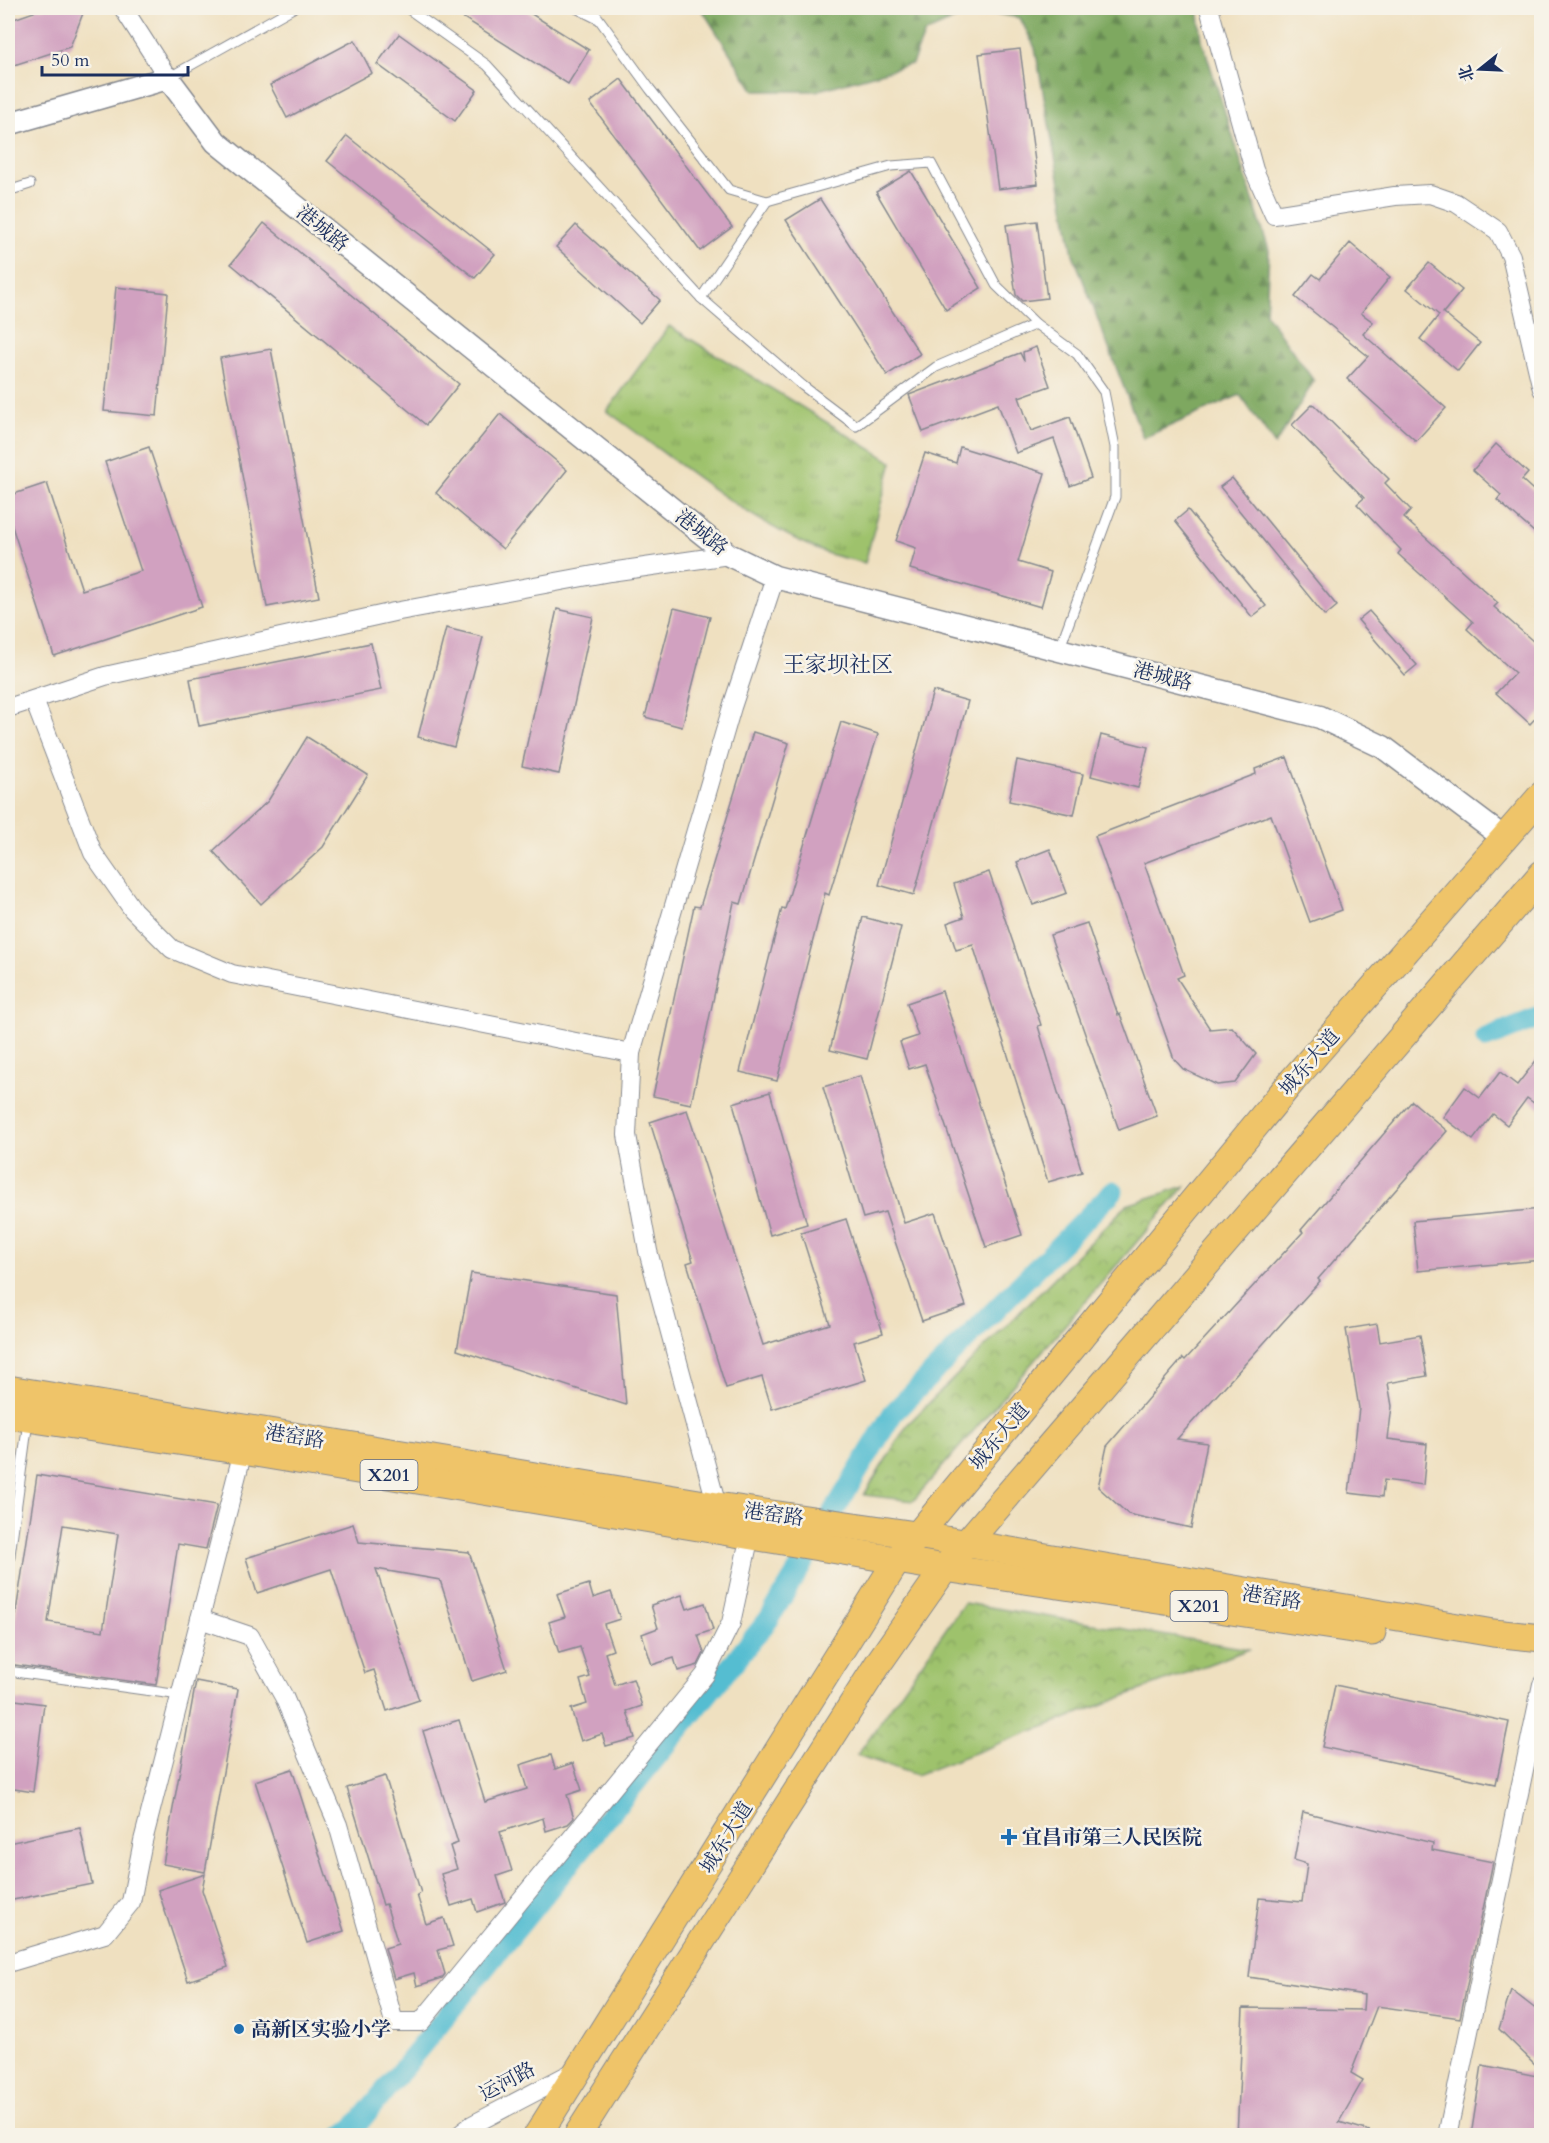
<svg xmlns="http://www.w3.org/2000/svg" width="1549" height="2143" font-family="Cardo,'Noto Serif SC',serif">
<style>
.grass{fill:url(#grass-tufts);stroke:#5c7865;stroke-width:1.5}
.forest{fill:url(#forest-firs);stroke:#4c6c5f;stroke-width:1.5}
.park{fill:url(#park-crowns);stroke:#5c7865;stroke-width:1.5}
.lines{fill:none;stroke-linecap:round;stroke-linejoin:round}
.canal{stroke:#54bdd1;stroke-width:21}
.building{fill:#d1a1c0;fill-rule:evenodd}
.service-casing{stroke:#85888f;stroke-width:11}
.minor-casing{stroke:#85888f;stroke-width:20}
.tertiary-casing{stroke:#85888f;stroke-width:25}
.primary-casing{stroke:#85888f;stroke-width:29}
.service{stroke:#fff;stroke-width:9}
.minor{stroke:#fff;stroke-width:18}
.tertiary{stroke:#fff;stroke-width:22}
.primary{stroke:#efc469;stroke-width:27}
.poi-dot{fill:#1f6fb2;stroke:#f7f3e8;stroke-width:2}
.labels{text-anchor:middle;stroke-width:5;stroke-linejoin:round;paint-order:stroke}
.shield{fill:#f7f3e8;stroke:#5d6a87;stroke-width:1.5}
.shield-label{font-size:18px;font-weight:bold;fill:#1b2f5e}
.street-label{font-size:20px;fill:#1b2f5e;stroke:#f7f3e8}
.poi-label{font-size:20px;font-weight:bold;fill:#1b2f5e;stroke:#f7f3e8;text-anchor:start}
.quarter-label{font-size:22px;fill:#1b2f5e;stroke:#f7f3e8}
</style>
<defs>
<pattern id="grass-tufts" width="24" height="20" patternUnits="userSpaceOnUse" patternTransform="scale(1.5)"><rect width="24" height="20" fill="#9ec26c"/><path d="M3 7l-1-3M5 7V3M7 7l1-3M15 17l-1-3M17 17v-4M19 17l1-3" fill="none" stroke="#809e5c"/></pattern>
<pattern id="forest-firs" width="22" height="20" patternUnits="userSpaceOnUse" patternTransform="scale(1.5)"><rect width="22" height="20" fill="#7ea860"/><path d="M5 1l3.5 6h-7zM16 11l3.5 6h-7z" fill="#668952"/></pattern>
<pattern id="park-crowns" width="20" height="18" patternUnits="userSpaceOnUse" patternTransform="scale(1.5)"><rect width="20" height="18" fill="#9ec26c"/><path d="M2 6a3 3 0 1 1 6 0M12 15a3 3 0 1 1 6 0" fill="none" stroke="#809e5c"/></pattern>
</defs>
<rect width="100%" height="100%" fill="#f7f3e8"/>
<filter id="ink" filterUnits="userSpaceOnUse"><feTurbulence type="fractalNoise" baseFrequency=".0167" numOctaves="2"/><feDisplacementMap in="SourceGraphic" scale="12" xChannelSelector="R" yChannelSelector="G"/><feConvolveMatrix kernelMatrix="1 2 1 2 8 2 1 2 1" color-interpolation-filters="sRGB"/></filter>
<filter id="wash" filterUnits="userSpaceOnUse"><feTurbulence type="fractalNoise" baseFrequency=".008" numOctaves="4" result="noise"/><feDisplacementMap in="SourceGraphic" scale="24" xChannelSelector="R" yChannelSelector="G"/><feGaussianBlur stdDeviation="1.35" result="paint"/><feColorMatrix in="noise" values="0 0 0 0 0 0 0 0 0 0 0 0 0 0 0 0 0 1.4 0 .05"/><feComposite in="paint" operator="in"/></filter>
<g filter="url(#wash)">
<rect width="100%" height="100%" fill="#efe0c0"/>
<path class="grass" d="M669,326L892,462L865,563C851,559 835,557 821,551C743,518 675,460 607,411Z"/>
<path class="forest" d="M701,8H1198L1202,40L1269,250L1266,314L1314,381L1275,445L1240,395L1143,438L1073,254L1035,48L1020,18L976,10L925,33L912,64L816,91H754Z"/>
<g class="park">
<path d="M1185,1186L913,1501L864,1495L907,1425L1127,1205Z"/>
<path d="M964,1603L1249,1649L916,1775L857,1755Z"/>
</g>
<g class="lines">
<g class="canal">
<path d="M1486,1038L1542,1016"/>
<path d="M343,2136L356,2126L769,1619L893,1413L1113,1191"/>
</g>
</g>
<g id="blocks">
<g class="building">
<path d="M36,8H85L70,47L8,67V21L34,12Z"/>
<path d="M448,8H522L589,50L568,84Z"/>
<path d="M399,34L477,90L455,121L377,64Z"/>
<path d="M355,40L372,73L287,118L270,85Z"/>
<path d="M1020,49L1038,184L998,189L979,54Z"/>
<path d="M621,79L732,227L700,251L590,103Z"/>
<path d="M347,136L495,254L475,278L327,161Z"/>
<path d="M911,171L981,288L946,310L876,192Z"/>
<path d="M820,199L920,354L887,375L786,220Z"/>
<path d="M1037,221L1047,298L1022,301L1016,295L1006,225Z"/>
<path d="M264,223L459,384L426,425L231,264Z"/>
<path d="M576,225L660,300L640,323L556,247Z"/>
<path d="M1350,243L1390,277L1361,313L1373,322L1363,334L1446,408L1416,441L1347,379L1368,356L1295,297L1313,274L1320,279Z"/>
<path d="M1429,263L1462,290L1443,313L1480,343L1458,371L1420,339L1439,315L1407,289Z"/>
<path d="M116,287L168,293L157,416L104,411Z"/>
<path d="M1036,347L1050,386L1019,397L1031,431L1070,417L1091,478L1070,486L1054,439L1016,453L998,404L923,432L909,395L1020,353L1024,361L1023,352Z"/>
<path d="M271,349L319,597L267,607L220,358Z"/>
<path d="M1313,404L1389,479L1385,483L1411,510L1404,518L1498,603L1494,607L1542,649V711L1530,724L1496,693L1515,673L1467,629L1473,622L1398,554L1401,550L1357,504L1364,498L1292,425Z"/>
<path d="M500,414L567,470L503,549L436,493Z"/>
<path d="M1496,444L1528,473L1522,480L1542,498V539L1497,500L1501,495L1473,470Z"/>
<path d="M149,447L202,607L54,656L8,514V496L47,483L82,590L141,571L105,462Z"/>
<path d="M960,447L1045,473L1018,562L1051,572L1041,607L910,569L916,548L896,541L925,453L956,463Z"/>
<path d="M1232,478L1337,606L1325,616L1220,487Z"/>
<path d="M1188,510L1266,606L1252,617L1175,521Z"/>
<path d="M674,608L710,617L682,727L645,717Z"/>
<path d="M557,609L593,617L559,774L522,766Z"/>
<path d="M1369,611L1417,665L1405,675L1358,620Z"/>
<path d="M446,628L483,637L454,747L418,737Z"/>
<path d="M371,643L381,690L199,726L190,679Z"/>
<path d="M933,691L968,701L914,895L879,885Z"/>
<path d="M841,722L878,734L829,895L825,893L777,1081L740,1072L782,908L785,909Z"/>
<path d="M753,732L789,743L741,904L734,902L691,1104L653,1096L694,906L700,907Z"/>
<path d="M1101,735L1148,747L1138,788L1091,776Z"/>
<path d="M307,737L368,775L323,847L261,904L213,851L268,801Z"/>
<path d="M1287,757L1342,910L1310,922L1271,815L1144,863L1184,975L1177,978L1210,1029L1232,1027L1256,1054L1235,1083L1217,1085L1183,1069L1174,1059L1095,836L1256,774L1255,769Z"/>
<path d="M1017,760L1083,774L1074,815L1009,801Z"/>
<path d="M1050,849L1067,893L1033,905L1017,862Z"/>
<path d="M989,872L1041,1025L1038,1026L1082,1172L1048,1182L973,945L956,950L947,923L964,917L954,884Z"/>
<path d="M863,917L901,927L867,1059L830,1050Z"/>
<path d="M1087,923L1118,1015L1120,1014L1157,1116L1119,1130L1050,935Z"/>
<path d="M942,991L1022,1235L986,1247L925,1064L909,1069L900,1042L918,1036L907,1003Z"/>
<path d="M1542,1053V1109L1527,1098L1507,1125L1493,1114L1473,1140L1443,1117L1465,1087L1480,1098L1500,1072L1517,1085Z"/>
<path d="M860,1076L904,1223L935,1213L966,1306L922,1321L885,1212L863,1218L823,1087Z"/>
<path d="M770,1092L807,1224L770,1235L733,1103Z"/>
<path d="M1412,1101L1447,1131L1318,1279L1320,1281L1177,1439L1207,1443L1191,1528L1128,1514L1098,1487L1107,1446L1183,1358L1185,1360L1303,1232L1301,1230Z"/>
<path d="M687,1110L763,1345L830,1324L801,1233L846,1219L883,1333L854,1342L866,1380L772,1409L762,1377L726,1388L687,1263L693,1261L650,1122Z"/>
<path d="M1542,1209V1260L1418,1271L1413,1221Z"/>
<path d="M471,1273L616,1294L626,1405L457,1350Z"/>
<path d="M1377,1324L1380,1342L1420,1335L1427,1376L1388,1383L1392,1406L1388,1439L1427,1444L1423,1485L1384,1480L1382,1497L1349,1493L1359,1408L1346,1329Z"/>
<path d="M37,1475L217,1505L206,1549L178,1544L156,1685L8,1664ZM63,1525L118,1534L103,1631L48,1622Z"/>
<path d="M353,1524L359,1542L469,1552L507,1670L472,1681L440,1580L376,1569L419,1700L387,1711L374,1670L365,1673L331,1569L257,1593L246,1558Z"/>
<path d="M589,1584L593,1598L611,1592L620,1619L604,1624L613,1650L605,1653L615,1685L633,1679L642,1706L627,1711L635,1738L606,1746L602,1734L581,1741L571,1709L587,1704L580,1680L590,1677L580,1647L559,1653L549,1622L565,1617L557,1594Z"/>
<path d="M682,1595L687,1609L705,1603L713,1630L698,1635L704,1653L698,1665L678,1671L674,1658L652,1665L642,1634L658,1628L651,1605Z"/>
<path d="M196,1681L238,1689L205,1872L163,1864Z"/>
<path d="M1335,1685L1509,1722L1496,1784L1322,1747Z"/>
<path d="M8,1699L44,1704L33,1792L8,1788Z"/>
<path d="M459,1720L485,1802L527,1789L520,1765L551,1755L555,1769L573,1763L582,1790L567,1795L574,1818L568,1824L546,1831L543,1818L500,1832L512,1871L497,1876L505,1902L477,1912L473,1899L451,1906L441,1874L457,1869L450,1846L458,1843L423,1731Z"/>
<path d="M292,1769L344,1931L307,1943L255,1781Z"/>
<path d="M385,1776L421,1893L417,1895L426,1924L444,1918L453,1946L438,1950L445,1974L442,1978L417,1986L414,1973L394,1979L385,1948L398,1944L386,1904L383,1905L347,1788Z"/>
<path d="M1303,1812L1433,1843L1432,1850L1493,1862L1460,2018L1377,2006L1351,2073L1363,2080L1339,2122L1370,2131V2136H1237L1243,2008L1363,2010L1364,1995L1249,1977L1259,1898L1302,1902L1307,1864L1294,1860Z"/>
<path d="M80,1828L92,1884L8,1901V1843Z"/>
<path d="M205,1874L202,1890L228,1967L188,1981L158,1890Z"/>
<path d="M1511,1990L1542,2014V2071L1499,2029Z"/>
<path d="M1482,2065L1542,2077V2136H1471Z"/>
</g>
</g>
</g>
<g filter="url(#ink)">
<use href="#blocks" fill-opacity="0" stroke="#85888f" stroke-width="1.5"/>
<g class="lines">
<g class="service-casing">
<g id="service">
<path d="M407,8L487,65L701,298L803,386L856,426L936,367L1036,324"/>
<path d="M576,8L596,18"/>
<path d="M591,8L650,89L729,190L767,201L891,166L931,163L996,285L1036,324L1077,354L1104,392L1115,447V497L1059,650"/>
<path d="M168,78L293,8"/>
<path d="M8,191L30,184"/>
<path d="M701,298L767,201"/>
<path d="M8,1570L28,1421"/>
<path d="M8,1671L180,1695"/>
</g>
</g>
<g class="minor-casing">
<g id="minor">
<path d="M123,8L168,78"/>
<path d="M1209,8L1254,170L1274,215L1395,196L1430,194L1456,203L1498,231L1511,256L1542,389"/>
<path d="M34,700L93,853L133,910L172,949L232,974L631,1053"/>
<path d="M8,708L105,676L394,612L610,572L729,555"/>
<path d="M717,1506L648,1251L627,1135L631,1053L732,707L775,577"/>
<path d="M200,1619L250,1636L284,1697L338,1825L394,2022H421L705,1675L731,1623L750,1535"/>
<path d="M8,1963L105,1934L131,1902L143,1841L243,1451"/>
<path d="M458,2136L472,2125L577,2070"/>
<path d="M1447,2136L1542,1684"/>
</g>
</g>
<g class="tertiary-casing">
<path id="tertiary" d="M8,124L168,78L216,142L729,555L775,577L1320,717L1383,747L1504,838"/>
</g>
<g class="primary-casing">
<g id="primary">
<path d="M8,1389L717,1506L916,1535L1493,1633L1542,1638"/>
<path d="M8,1415L243,1451L945,1568L1372,1632"/>
<path d="M537,2136L898,1559L1293,1080L1542,795"/>
<path d="M577,2136L880,1661L945,1568L1542,874"/>
</g>
</g>
<use href="#service" class="service"/>
<use href="#minor" class="minor"/>
<use href="#tertiary" class="tertiary"/>
<use href="#primary" class="primary"/>
</g>
</g>
<g class="poi-dot">
<path d="M1006 1828h6v6h6v6h-6v6h-6v-6h-6v-6h6z"/>
<circle cx="239" cy="2029" r="6"/>
</g>
<g class="labels">
<g class="shield">
<rect x="360.5" y="1460" width="57" height="30" rx="4.5"/>
<rect x="1170.5" y="1591" width="57" height="30" rx="4.5"/>
</g>
<g class="shield-label">
<text x="389" y="1481">X201</text>
<text x="1199" y="1612">X201</text>
</g>
<g class="street-label">
<text transform="translate(323 228) rotate(39)" y="7">港城路</text>
<text transform="translate(702 532) rotate(38)" y="7">港城路</text>
<text transform="translate(1163 676) rotate(14)" y="7">港城路</text>
<text transform="translate(1309 1062) rotate(-49)" y="7">城东大道</text>
<text transform="translate(295 1436) rotate(9)" y="7">港窑路</text>
<text transform="translate(999 1436) rotate(-50)" y="7">城东大道</text>
<text transform="translate(774 1514) rotate(8)" y="7">港窑路</text>
<text transform="translate(1272 1597) rotate(9)" y="7">港窑路</text>
<text transform="translate(726 1837) rotate(-58)" y="7">城东大道</text>
<text transform="translate(507 2081) rotate(-28)" y="7">运河路</text>
</g>
<g class="poi-label">
<text x="1022" y="1844">宜昌市第三人民医院</text>
<text x="251" y="2036">高新区实验小学</text>
</g>
<g class="quarter-label">
<text x="838" y="672">王家坝社区</text>
</g>
</g>
<rect width="1549" height="2143" fill="none" stroke="#f7f3e8" stroke-width="30"/>
<g transform="translate(1480 69) rotate(252)" stroke="#f7f3e8" stroke-width="4.5" paint-order="stroke">
<path d="M0-4.5L10 22L0 15L-10 22Z" fill="#1b2f5e"/>
<text y="-9" font-size="16" font-weight="bold" text-anchor="middle" fill="#1b2f5e">北</text>
</g>
<path d="M42 66v9h146v-9" fill="none" stroke="#1b2f5e" stroke-width="3"/>
<text x="51" y="66" font-size="18" fill="#1b2f5e" stroke="#f7f3e8" stroke-width="4.5" paint-order="stroke">50 m</text>
</svg>
